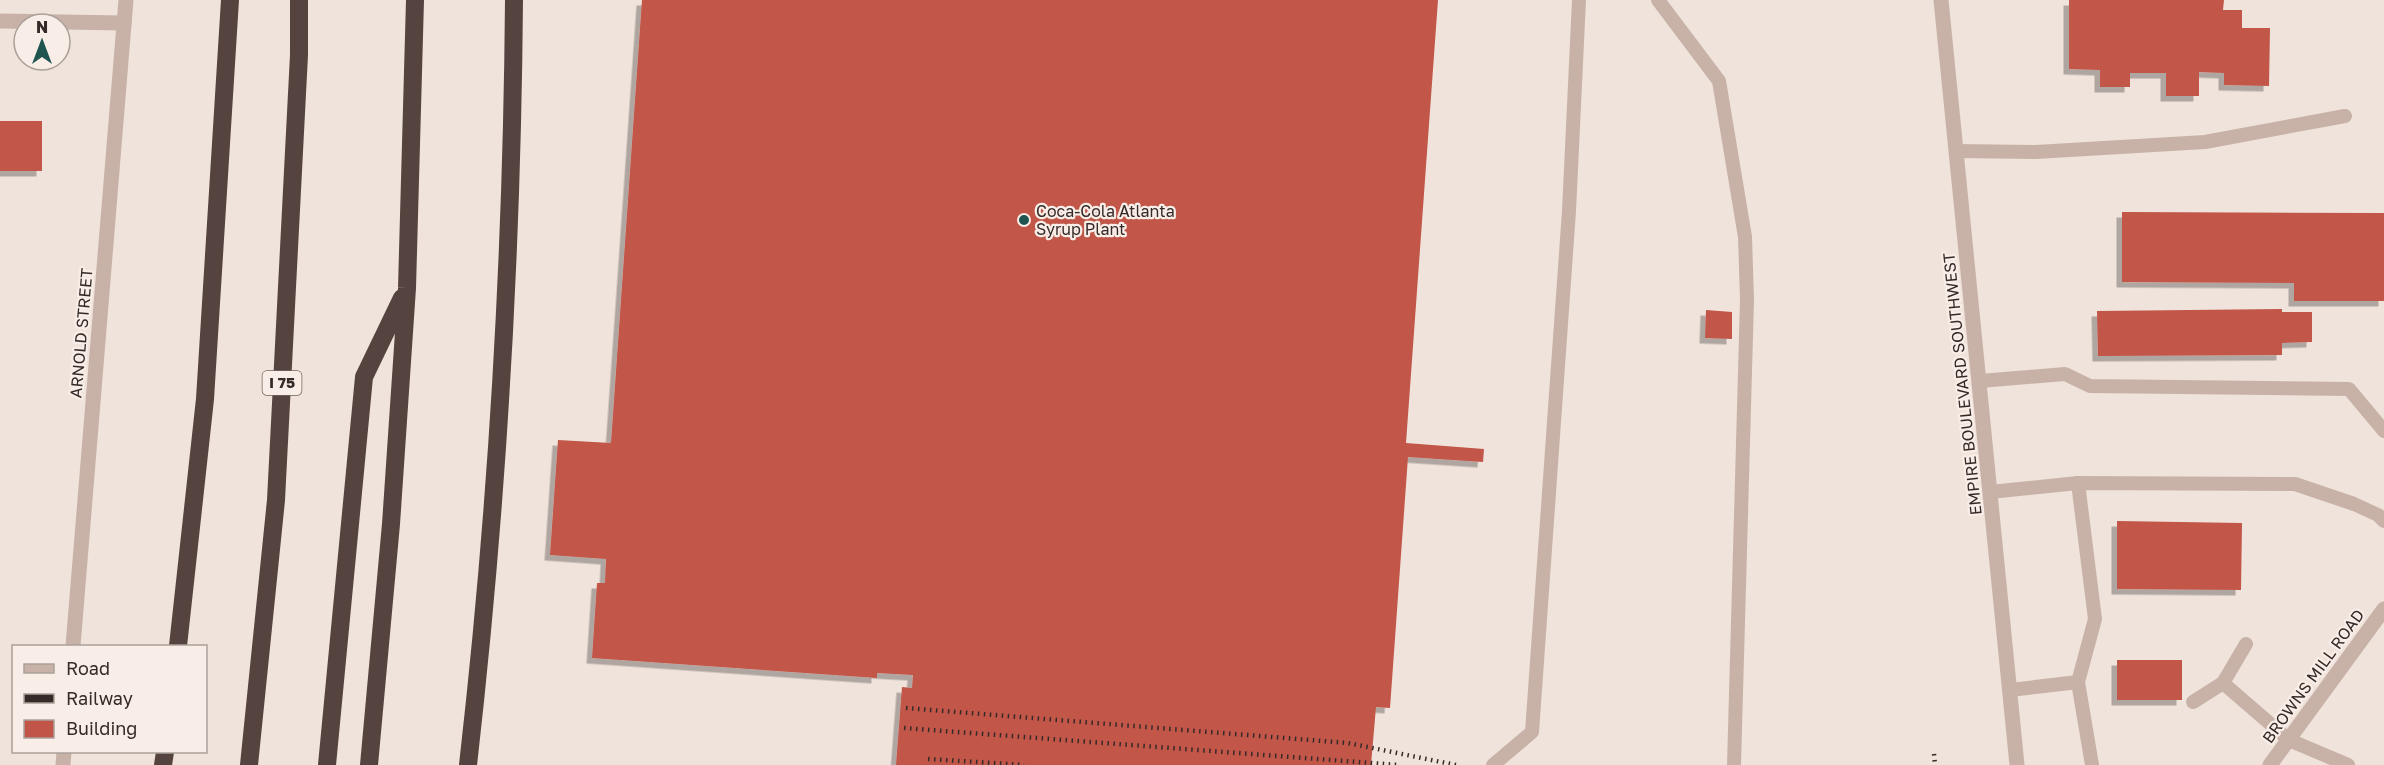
<svg xmlns="http://www.w3.org/2000/svg" width="2384" height="765" font-family="'Golos Text',sans-serif">
<style>
.building{fill:#c15648;filter:url(#shadow)}
.lines{fill:none;stroke-linecap:round;stroke-linejoin:round}
.service{stroke:#c8b2a7;stroke-width:14}
.minor{stroke:#c8b2a7;stroke-width:15}
.tertiary{stroke:#c8b2a7;stroke-width:15}
.motorway{stroke:#55433f;stroke-width:18}
.rail{stroke:#352a27;stroke-width:4.5;stroke-dasharray:1.5 4.5;stroke-linecap:butt}
.poi-dot{fill:#1f5451;stroke:#f8eee7;stroke-width:2}
.labels{text-anchor:middle;stroke-width:4.5;stroke-linejoin:round;paint-order:stroke}
.shield{fill:#f8eee7;stroke:#706561;stroke-width:1.5}
.shield-label{font-size:15px;font-weight:bold;fill:#352a27}
.poi-label{font-size:16px;fill:#352a27;stroke:#f8eee7;text-anchor:start}
.street-label{font-size:16px;fill:#352a27;stroke:#f8eee7}
</style>
<defs>
<filter id="shadow"><feDropShadow dx="-5.5" dy="5.5" stdDeviation="0" flood-color="#0004"/></filter>
</defs>
<rect width="100%" height="100%" fill="#f0e3db"/>
<g class="building">
<path d="M642,0H1438L1406,443L1484,449L1483,462L1408,457L1390,708L1376,707L1371,765H896L902,687L912,688L913,675L877,673V678L592,658L597,583H605L606,559L550,555L558,440L611,443Z"/>
<path d="M2069,0H2224L2223,10H2242V28H2270L2269,86L2224,85V73L2199,72V96H2166V73H2130V87H2100V70L2069,69Z"/>
<rect x="0" y="121" width="42" height="50"/>
<path d="M2122,212L2384,213V301H2294V283L2122,282Z"/>
<path d="M2282,309V312H2312V342L2282,343V355L2098,356L2097,311Z"/>
<path d="M1706,310L1732,312V339L1705,338Z"/>
<path d="M2117,521L2242,523L2241,590L2117,589Z"/>
<rect x="2117" y="660" width="65" height="40"/>
</g>
<g class="lines">
<g class="service">
<path d="M1658,0L1719,81L1745,237L1747,300L1734,765"/>
<path d="M1956,151L2036,152L2205,142L2345,116"/>
<path d="M1980,381L2065,374L2090,386L2349,389L2384,431"/>
<path d="M1990,492L2078,483L2295,484L2354,504L2378,515L2384,521"/>
<path d="M2246,644L2223,683L2289,740L2348,765"/>
<path d="M2078,682L2095,619L2078,483"/>
<path d="M2010,690L2078,682L2092,765"/>
<path d="M2193,702L2223,683"/>
<path d="M1493,765L1532,732L1569,211L1579,0"/>
</g>
<g class="minor">
<path d="M0,21L124,23"/>
<path d="M73,646L126,0"/>
<path d="M63,765L64,752"/>
</g>
<g class="tertiary">
<path d="M1941,0L2017,765"/>
<path d="M2270,765L2384,609"/>
</g>
<g class="motorway">
<path d="M178,646L205,399L230,0"/>
<path d="M163,765L165,752"/>
<path d="M249,765L276,500L299,55V0"/>
<path d="M327,765L364,377L402,298"/>
<path d="M369,765L391,524L407,288L415,0"/>
<path d="M468,765C497,511 512,256 514,0"/>
</g>
<g class="rail">
<path d="M906,708L1348,743L1456,765"/>
<path d="M904,728L1398,765"/>
<path d="M1934,754L1935,765"/>
<path d="M928,759L1024,765"/>
</g>
</g>
<circle class="poi-dot" cx="1024" cy="220" r="6"/>
<g class="labels">
<rect class="shield" x="262.5" y="371" width="39" height="24" rx="4.5"/>
<g class="shield-label">
<text x="282" y="388">I 75</text>
</g>
<g class="poi-label">
<text x="1036" y="217">Coca-Cola Atlanta<tspan x="1036" dy="18">Syrup Plant</tspan></text>
</g>
<g class="street-label">
<text transform="translate(81 333) rotate(-85)" y="6">ARNOLD STREET</text>
<text transform="translate(1962 384) rotate(-96)" y="6">EMPIRE BOULEVARD SOUTHWEST</text>
<text transform="translate(2313 676) rotate(-54)" y="6">BROWNS MILL ROAD</text>
</g>
</g>
<rect x="12" y="645" width="195" height="108" fill="#f8eee7" stroke="#aaa09a" stroke-width="1.5"/>
<rect x="24" y="664" width="30" height="9" fill="#c8b2a7" stroke="#aaa09a" stroke-width="1.5"/>
<text x="66" y="675" font-size="18" fill="#352a27">Road</text>
<rect x="24" y="694" width="30" height="9" fill="#352a27" stroke="#aaa09a" stroke-width="1.5"/>
<text x="66" y="705" font-size="18" fill="#352a27">Railway</text>
<rect x="24" y="720" width="30" height="18" fill="#c15648" stroke="#aaa09a" stroke-width="1.5"/>
<text x="66" y="735" font-size="18" fill="#352a27">Building</text>
<g transform="translate(42 42)"><circle r="28" fill="#f8eee7" stroke="#aaa09a" stroke-width="1.5"/>
<path d="M0-4.5L10 22L0 15L-10 22Z" fill="#1f5451"/>
<text y="-9" font-size="16" font-weight="bold" text-anchor="middle" fill="#352a27">N</text>
</g>
</svg>
